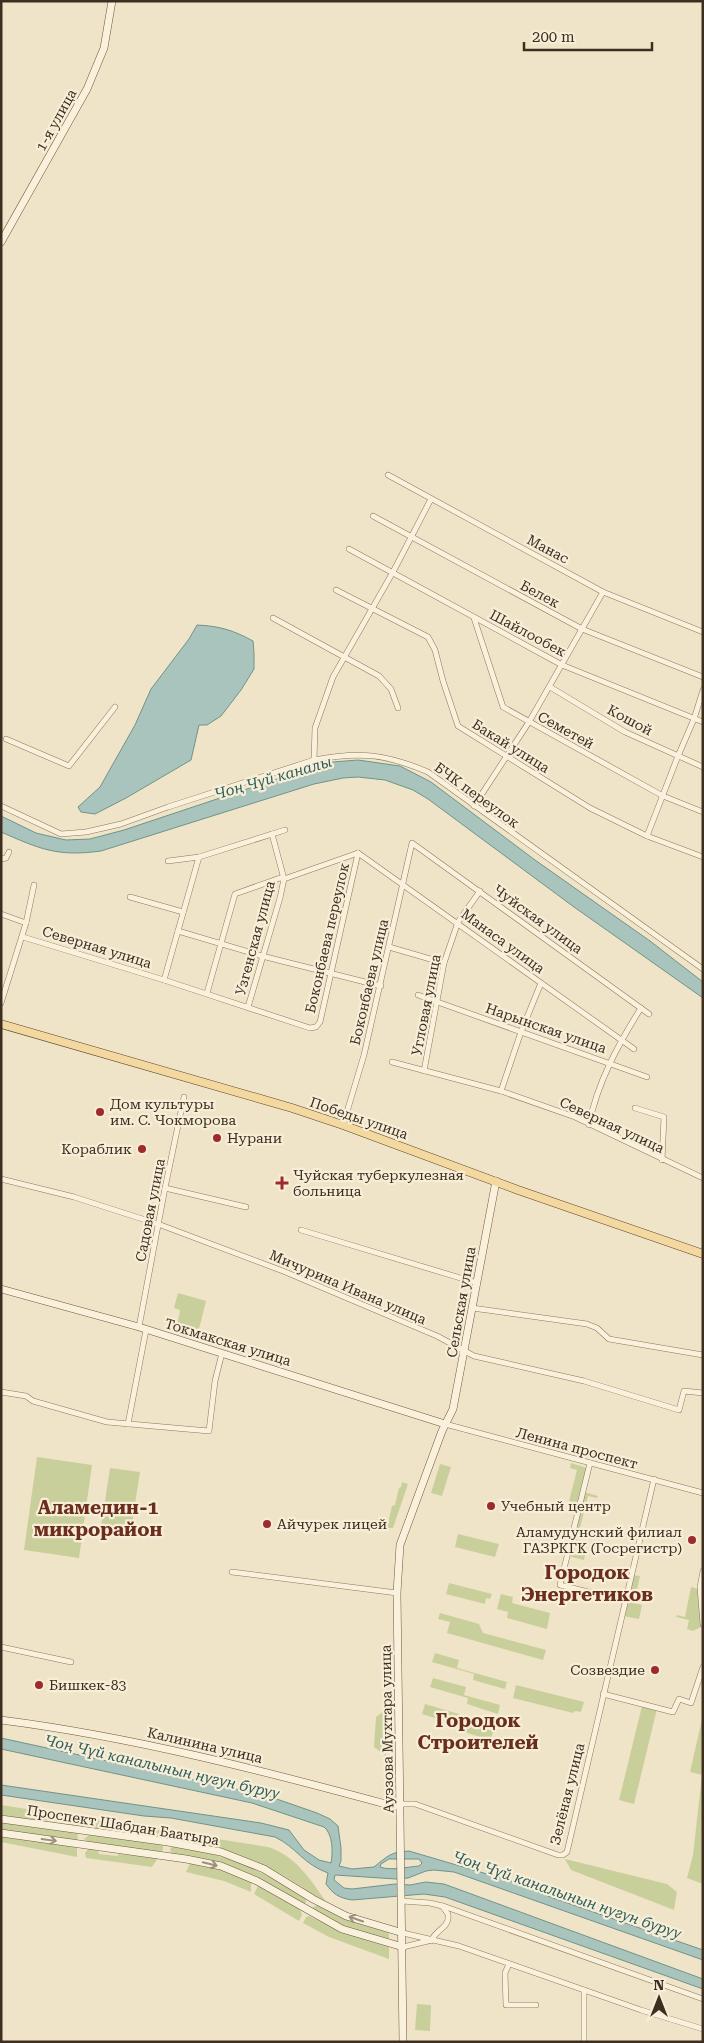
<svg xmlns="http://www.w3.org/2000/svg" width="704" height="2043" font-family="'Roboto Serif',serif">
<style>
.green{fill:#c9cf9b}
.water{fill:#a9c4bc;stroke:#6f938a;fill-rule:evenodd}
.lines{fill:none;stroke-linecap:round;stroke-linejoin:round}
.street-casing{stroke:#8d765c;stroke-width:6}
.secondary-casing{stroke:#6f573f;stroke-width:8}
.primary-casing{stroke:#5b4430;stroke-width:9}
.street{stroke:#faf1dc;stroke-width:5}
.secondary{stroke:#faf1dc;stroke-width:7}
.primary{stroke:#f3d9a0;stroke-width:8}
.oneway{stroke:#9c907e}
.poi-dot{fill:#9e2a2b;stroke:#f7eed8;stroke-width:2}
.labels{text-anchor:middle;stroke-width:4.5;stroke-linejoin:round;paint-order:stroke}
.street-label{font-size:14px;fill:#3d2e20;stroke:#f7eed8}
.poi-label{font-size:14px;fill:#3d2e20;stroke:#f7eed8;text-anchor:start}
.water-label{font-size:15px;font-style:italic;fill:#2f5d5a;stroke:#f7eed8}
.district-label{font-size:19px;font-weight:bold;fill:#6b2e1e;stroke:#f7eed8}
</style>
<rect width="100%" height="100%" fill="#f0e4c8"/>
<g class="green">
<path d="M178,1293L206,1301L198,1333L177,1327L180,1310L174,1308Z"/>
<path d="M37,1457L92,1465L79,1558L24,1550Z"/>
<path d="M571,1463L587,1468L578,1504L569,1501L577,1470L570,1468Z"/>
<path d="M440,1464L451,1467L442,1496L431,1493Z"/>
<path d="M110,1468L140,1472L130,1537L100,1533Z"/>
<path d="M402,1482L408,1484L393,1528H387L392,1506L395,1505L399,1488L401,1487Z"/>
<path d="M584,1492L598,1496L597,1498L588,1496L574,1552L585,1555L584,1560L568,1556Z"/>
<path d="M458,1534L499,1544L495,1557L455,1547Z"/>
<path d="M633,1575L640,1576L634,1603L642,1605L639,1619L623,1616Z"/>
<path d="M449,1583L492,1594L490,1599L486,1598L485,1604L446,1594Z"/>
<path d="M691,1587L698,1589L701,1627L693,1631L687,1629L689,1620L676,1617L677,1615L685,1617Z"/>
<path d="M501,1594L513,1597L512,1603L550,1613L547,1629L507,1618L508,1612L497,1609Z"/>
<path d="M440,1613L479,1624L483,1633L546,1650L543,1660L447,1633L450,1622L438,1619Z"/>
<path d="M435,1653L459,1660L457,1668L507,1682L505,1689L473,1680L474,1674L432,1662Z"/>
<path d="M433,1678L466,1687L464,1695L500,1705L498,1714L467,1704L468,1698L430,1687Z"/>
<path d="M516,1685L584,1702L581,1712L575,1711L573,1713L513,1698Z"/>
<path d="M425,1704L459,1714L457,1721L493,1731L491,1740L457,1730L458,1725L422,1714Z"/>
<path d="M642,1706L657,1709L634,1804L619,1800Z"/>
<path d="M385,1710L386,1756L374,1747L376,1717Z"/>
<path d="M703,1715V1884L687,1878L693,1855L702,1775L690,1772Z"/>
<path d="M1,1805L268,1847C296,1856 311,1880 326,1902C305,1890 284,1874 261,1864C203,1839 140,1835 78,1827L67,1823V1821L49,1818L48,1820L39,1821L1,1815Z"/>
<path d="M1,1822L77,1833L78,1837L77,1841L1,1830Z"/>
<path d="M89,1835L160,1844L163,1846V1850L159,1852L88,1842L84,1839Z"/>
<path d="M1,1836L77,1847V1857L1,1842Z"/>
<path d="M173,1846C181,1846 191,1849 199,1851C239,1859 272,1877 306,1898V1903L304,1904C276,1888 248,1871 217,1862C201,1858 186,1857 171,1853L170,1849Z"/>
<path d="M89,1848L99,1852V1854L118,1856V1854L158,1858L152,1867L86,1858L85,1853Z"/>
<path d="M565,1859L667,1884L677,1892L674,1910L571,1870Z"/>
<path d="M190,1863L223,1870L251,1882V1892L224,1881L186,1872Z"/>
<path d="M258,1886L264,1888L300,1909L302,1915L299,1921L254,1894Z"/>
<path d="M317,1905L333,1913L389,1933V1941L344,1926L329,1920L312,1908Z"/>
<path d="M309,1916L345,1933L389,1947V1959L329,1937L303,1923L306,1917Z"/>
<path d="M417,2004L431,2005L430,2031L415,2030Z"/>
</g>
<g class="water">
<path d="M197,625C219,626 233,630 253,641L254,653V669L241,690L221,716L207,725H199L191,760L126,798L95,814L81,812L78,807L100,787L135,725L151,689L189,639Z"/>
<path d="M358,760L400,766L431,782L535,860L650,941L703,982V998L574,907L428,799L413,790L385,780L358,777L343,778L314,784L101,851C57,857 40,849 1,832V816L36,833L66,840L90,839L124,830L307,769L333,762Z"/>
<path d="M1,1738L268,1796L317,1813L330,1819L338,1826L341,1848V1861L339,1866L352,1869L374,1867C388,1856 390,1852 409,1851L514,1882L553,1898L703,1950V1960L454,1872L434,1870L426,1871L408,1878L396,1879L335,1875L334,1880L344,1888L352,1889L395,1884L410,1885L426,1882L444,1884L703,1979V1989L445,1897L424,1894L352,1900C339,1898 333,1894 326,1884L328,1873C303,1864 296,1847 275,1837L171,1818L144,1816L1,1795V1785L261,1823L289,1830L304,1850L319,1860L331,1863C333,1852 333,1834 324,1827L252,1803L1,1749ZM389,1859H419L422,1863L419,1866C407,1867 391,1871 380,1867L381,1864Z"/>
</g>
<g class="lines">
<g class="street-casing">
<g id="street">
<path d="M388,475L603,592L703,632"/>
<path d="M373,516L582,629L703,677"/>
<path d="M349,549L562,665L703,722"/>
<path d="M336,590L428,637L435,650L443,681L458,726L590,808L647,836L703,857"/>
<path d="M273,618L379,676L391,689L398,708"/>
<path d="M474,618L503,707L663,796L703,812"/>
<path d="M550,687L625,732L703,767"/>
<path d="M6,739L69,766L115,707"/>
<path d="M314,760L315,728L333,677L393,572L431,499"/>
<path d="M1,806L61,834L86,832L121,824L168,807L314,760C359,751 386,754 428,772L703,969"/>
<path d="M474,806L529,722L603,592"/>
<path d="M272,834L284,879L358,853"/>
<path d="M647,836L678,756L694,719L703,690"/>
<path d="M358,853L634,1049"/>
<path d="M1,859L6,858L9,852"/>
<path d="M168,861L199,857L285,830"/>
<path d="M130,897L183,912"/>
<path d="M1,914L26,923"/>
<path d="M178,931L262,956L381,986"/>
<path d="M23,937L164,980L310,1028L316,1027L320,1022L358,853"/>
<path d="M389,947L444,963"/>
<path d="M164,980L199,857"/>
<path d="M207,993L235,894L280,878L284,879L280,898L248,1007"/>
<path d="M418,995L647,1077"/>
<path d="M1,1003L26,923L34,885"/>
<path d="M392,1062L501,1091L575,1117L703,1178"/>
<path d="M424,1071L444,963L458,922L480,891"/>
<path d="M501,1091L521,1032L541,983"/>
<path d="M635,1108L664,1117L662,1160"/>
<path d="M343,1125L364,1055L412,843L649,1014"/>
<path d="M589,1125C597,1083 619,1043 641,1008"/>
<path d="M1,1179L74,1197L158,1224L283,1271L437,1336L474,1356L584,1381L679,1410L684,1391L703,1393"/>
<path d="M165,1188L246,1207"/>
<path d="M301,1230L477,1283"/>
<path d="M472,1308L587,1324L597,1328L609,1339L703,1355"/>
<path d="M139,1327L165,1188L184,1097"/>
<path d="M1,1392L26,1396L33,1401L107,1422L209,1431L215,1381L222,1353"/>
<path d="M128,1424L146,1330"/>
<path d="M445,1424L703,1493"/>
<path d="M590,1463L560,1585L625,1601"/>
<path d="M703,1571L700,1587L703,1624"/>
<path d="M232,1572L397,1593"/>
<path d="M1,1647L71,1662"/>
<path d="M603,1694L673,1712L679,1699L691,1703L703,1667"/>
<path d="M401,1804H415L558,1855H563L567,1852L654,1479"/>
<path d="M402,1901L430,1903L446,1907L703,1999"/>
<path d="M403,1933L459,1946L641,2010L703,2029"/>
<path d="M431,1941C436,1929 450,1928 448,1914L442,1906"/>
<path d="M403,1947L428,1941"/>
<path d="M509,1964L505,1973L506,2005H536"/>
<path d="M584,2042V1990"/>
</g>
</g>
<g class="secondary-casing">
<g id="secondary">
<path d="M1,242L87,89L104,48L112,1"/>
<path d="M1,1289L139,1327L445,1424"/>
<path d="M1,1720C134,1737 264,1771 393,1806L401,1804"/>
<path d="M1,1819L168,1842L221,1852L264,1869L313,1899L346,1916L403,1933"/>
<path d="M1,1833L186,1859L221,1866L257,1881L342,1929L403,1947"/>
<path d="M403,2042L397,1593L400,1545L442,1431L453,1409L496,1181"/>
</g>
</g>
<g class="primary-casing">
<path id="primary" d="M1,1024L292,1108L343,1125L518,1190L703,1254"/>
</g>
<use href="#street" class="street"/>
<use href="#secondary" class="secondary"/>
<use href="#primary" class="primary"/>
</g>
<defs><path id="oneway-shaft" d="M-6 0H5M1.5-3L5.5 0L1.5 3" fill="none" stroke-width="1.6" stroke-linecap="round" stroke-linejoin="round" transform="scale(1.25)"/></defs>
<g class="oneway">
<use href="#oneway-shaft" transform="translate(49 1840) rotate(8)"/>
<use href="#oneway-shaft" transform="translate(210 1864) rotate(13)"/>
<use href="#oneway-shaft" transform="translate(356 1919) rotate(-161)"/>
</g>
<g class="poi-dot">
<circle cx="100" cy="1112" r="5"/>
<circle cx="217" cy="1138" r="5"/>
<circle cx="142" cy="1149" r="5"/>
<path d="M279.5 1175.5h5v5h5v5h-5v5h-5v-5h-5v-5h5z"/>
<circle cx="491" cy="1506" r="5"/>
<circle cx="267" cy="1524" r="5"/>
<circle cx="692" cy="1540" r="5"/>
<circle cx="655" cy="1670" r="5"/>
<circle cx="39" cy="1685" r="5"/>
</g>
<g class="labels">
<g class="street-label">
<text transform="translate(56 120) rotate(-61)" y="5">1-я улица</text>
<text transform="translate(548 549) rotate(28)" y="5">Манас</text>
<text transform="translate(540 594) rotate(28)" y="5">Белек</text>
<text transform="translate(528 633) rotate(28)" y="5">Шайлообек</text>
<text transform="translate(630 720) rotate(28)" y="5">Кошой</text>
<text transform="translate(566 730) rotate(29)" y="5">Семетей</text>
<text transform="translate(511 746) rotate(32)" y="5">Бакай улица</text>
<text transform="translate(477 795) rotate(36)" y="5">БЧК переулок</text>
<text transform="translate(538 919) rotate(36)" y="5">Чуйская улица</text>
<text transform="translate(255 938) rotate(-75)" y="5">Узгенская улица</text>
<text transform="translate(327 938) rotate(-77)" y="5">Боконбаева переулок</text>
<text transform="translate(503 941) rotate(36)" y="5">Манаса улица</text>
<text transform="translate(97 947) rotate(17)" y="5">Северная улица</text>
<text transform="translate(369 982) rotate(-77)" y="5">Боконбаева улица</text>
<text transform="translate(426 1005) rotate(-79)" y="5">Угловая улица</text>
<text transform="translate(546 1028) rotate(19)" y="5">Нарынская улица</text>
<text transform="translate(359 1118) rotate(19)" y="5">Победы улица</text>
<text transform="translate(612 1125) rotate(25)" y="5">Северная улица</text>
<text transform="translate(150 1210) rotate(-79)" y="5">Садовая улица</text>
<text transform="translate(348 1287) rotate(23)" y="5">Мичурина Ивана улица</text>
<text transform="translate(461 1302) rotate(-80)" y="5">Сельская улица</text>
<text transform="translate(228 1342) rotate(17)" y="5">Токмакская улица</text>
<text transform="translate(577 1448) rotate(15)" y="5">Ленина проспект</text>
<text transform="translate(387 1729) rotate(-91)" y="5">Ауэзова Мухтара улица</text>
<text transform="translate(205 1745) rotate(13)" y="5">Калинина улица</text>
<text transform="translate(567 1794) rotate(-76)" y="5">Зелёная улица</text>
<text transform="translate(123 1825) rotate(9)" y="5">Проспект Шабдан Баатыра</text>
</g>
<g class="poi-label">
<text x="110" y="1109">Дом культуры<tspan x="110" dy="16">им. С. Чокморова</tspan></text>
<text x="227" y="1143">Нурани</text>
<text x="132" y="1154" text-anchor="end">Кораблик</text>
<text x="293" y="1180">Чуйская туберкулезная<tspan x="293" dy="16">больница</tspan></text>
<text x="501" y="1511">Учебный центр</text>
<text x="277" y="1529">Айчурек лицей</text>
<text x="682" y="1537" text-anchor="end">Аламудунский филиал<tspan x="682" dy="16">ГАЗРКГК (Госрегистр)</tspan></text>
<text x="645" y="1675" text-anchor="end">Созвездие</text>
<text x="49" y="1690">Бишкек-83</text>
</g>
<g class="water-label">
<text transform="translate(273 778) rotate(-16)" y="5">Чоң Чүй каналы</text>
<text transform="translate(162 1767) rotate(13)" y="5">Чоң Чүй каналынын нугун буруу</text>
<text transform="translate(567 1895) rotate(19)" y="5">Чоң Чүй каналынын нугун буруу</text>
</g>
<g class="district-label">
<text x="98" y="1514">Аламедин-1<tspan x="98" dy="22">микрорайон</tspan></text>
<text x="587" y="1579">Городок<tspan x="587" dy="22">Энергетиков</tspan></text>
<text x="478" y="1727">Городок<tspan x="478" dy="22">Строителей</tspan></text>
</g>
</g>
<rect width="704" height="2043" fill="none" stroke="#3d2e20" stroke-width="5"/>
<g transform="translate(659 1998)" stroke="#f7eed8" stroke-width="4" paint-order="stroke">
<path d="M0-4L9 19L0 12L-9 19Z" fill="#3d2e20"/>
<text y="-8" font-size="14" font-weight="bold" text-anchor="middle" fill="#3d2e20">N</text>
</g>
<path d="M524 42v8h128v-8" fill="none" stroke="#3d2e20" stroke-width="2.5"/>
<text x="532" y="42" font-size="15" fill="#3d2e20" stroke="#f7eed8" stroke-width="4" paint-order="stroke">200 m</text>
</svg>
